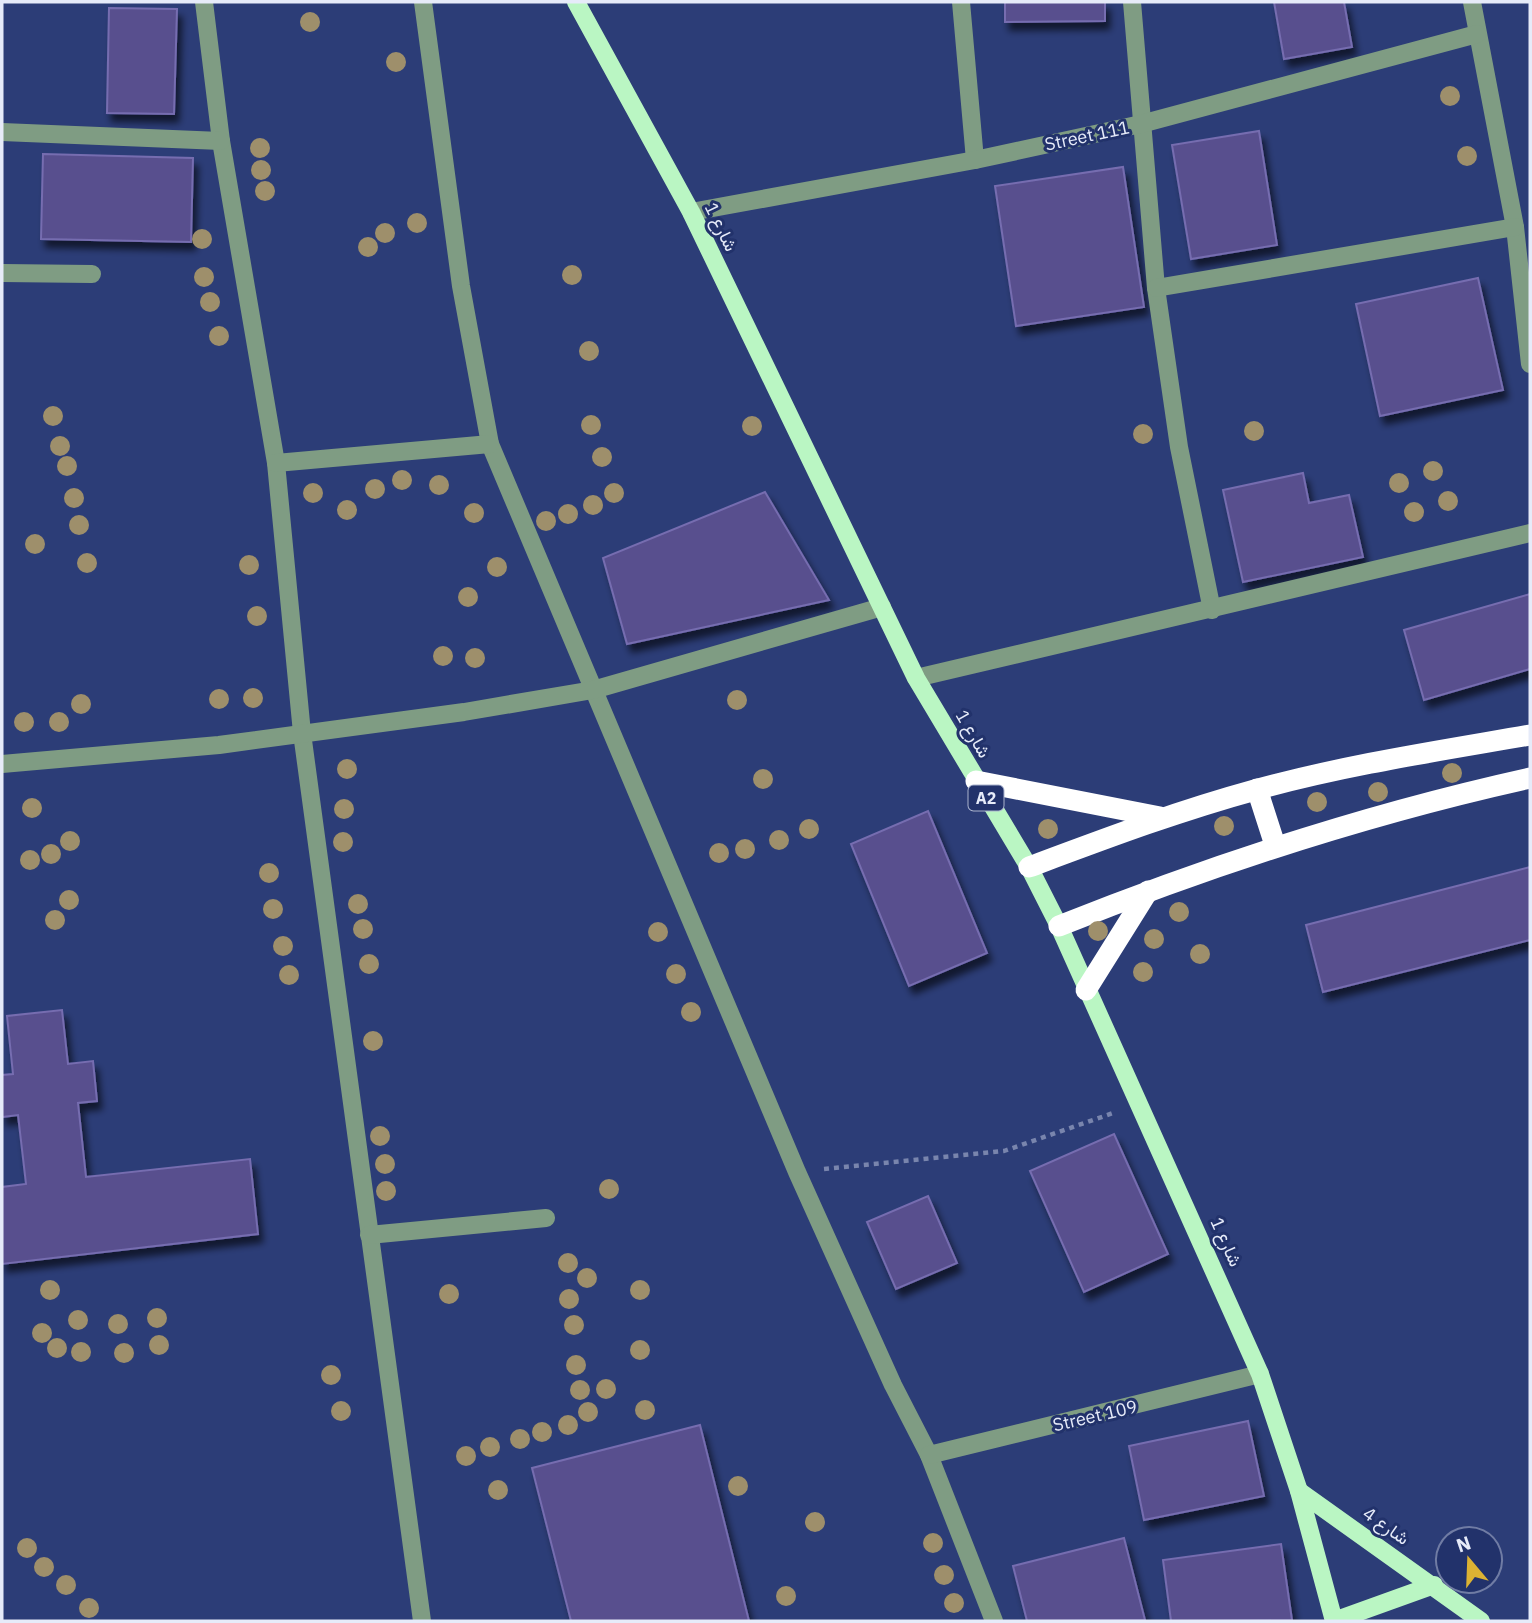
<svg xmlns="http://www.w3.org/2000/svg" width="1532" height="1623" font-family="'IBM Plex Sans',Vazirmatn,sans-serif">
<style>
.building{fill:#594f8e;stroke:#766db0;stroke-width:2;filter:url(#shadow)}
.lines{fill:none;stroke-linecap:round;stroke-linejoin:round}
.path{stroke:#7985ad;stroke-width:4.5;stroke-dasharray:5 5;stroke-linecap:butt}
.minor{stroke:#7f9c83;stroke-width:18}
.major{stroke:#baf6c3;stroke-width:18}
.highway{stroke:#fff;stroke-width:21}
.tree{fill:#9e8f6b}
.labels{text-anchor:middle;stroke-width:6;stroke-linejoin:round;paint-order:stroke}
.shield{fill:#22326b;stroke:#abb4ce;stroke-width:2}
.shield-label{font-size:16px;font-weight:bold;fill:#e6ebf9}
.street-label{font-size:18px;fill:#e6ebf9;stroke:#22326b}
</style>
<defs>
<filter id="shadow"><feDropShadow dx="4.5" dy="8" stdDeviation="3.5" flood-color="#0009"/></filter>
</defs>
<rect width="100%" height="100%" fill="#2c3d77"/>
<g class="building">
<path d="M1005,2H1105V21L1005,22Z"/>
<path d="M1274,2H1344L1352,47L1284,59Z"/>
<path d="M109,8L177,9L174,114L107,113Z"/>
<path d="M1259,131L1277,245L1191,259L1172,145Z"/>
<path d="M43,154L193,158L191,242L41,239Z"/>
<path d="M1123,167L1144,307L1016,326L995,186Z"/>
<path d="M1478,278L1503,390L1380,416L1356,304Z"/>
<path d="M1303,473L1309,503L1349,495L1363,557L1243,582L1223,490Z"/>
<path d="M765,492L829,600L627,644L603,558Z"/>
<path d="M1530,594V669L1424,700L1404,630Z"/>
<path d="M928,811L987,953L909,986L851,844Z"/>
<path d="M1530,867V940L1323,992L1306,925Z"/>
<path d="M62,1010L68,1064L93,1061L97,1101L78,1103L86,1177L250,1159L258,1234L2,1264V1187L26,1184L18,1115L2,1117V1075L13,1074L7,1016Z"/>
<path d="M1114,1134L1168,1254L1084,1292L1030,1171Z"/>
<path d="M928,1196L957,1263L896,1289L867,1222Z"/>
<path d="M1248,1421L1264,1496L1144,1520L1129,1446Z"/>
<path d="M700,1425L749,1621H571L532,1468Z"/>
<path d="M1124,1538L1145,1620L1027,1621L1013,1566Z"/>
<path d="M1281,1544L1292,1620L1171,1621L1163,1560Z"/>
</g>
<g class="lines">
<path class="path" d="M824,1169L1004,1151L1116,1112"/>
<g class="minor">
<path d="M204,2L221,141L276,463L302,733L422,1621"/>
<path d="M423,2L461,286L490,444L797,1172L893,1385L929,1455L994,1621"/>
<path d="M961,2L975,160"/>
<path d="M1132,2L1156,288L1179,447L1212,610"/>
<path d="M1472,2L1515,227L1530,364"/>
<path d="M2,132L221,141"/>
<path d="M691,212L975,160L1141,124L1477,34"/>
<path d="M2,273L92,274"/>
<path d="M1156,288L1515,227"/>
<path d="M276,463L490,444"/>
<path d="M916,678L1530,533"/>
<path d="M2,764L219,745L464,712L593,690L882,607"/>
<path d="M369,1235L546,1218"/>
<path d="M929,1455L1260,1374"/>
</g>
<g class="major">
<path d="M576,2L691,212L916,678L1029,867L1059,926L1260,1374L1299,1491L1334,1621"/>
<path d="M1299,1491L1481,1621"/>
<path d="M1334,1621L1434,1585"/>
</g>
<g class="highway">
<path d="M976,781L1160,817"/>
<path d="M1257,789L1275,845"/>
<path d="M1029,867C1104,839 1178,811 1255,790C1345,765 1438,751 1530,735"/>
<path d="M1059,926C1214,864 1367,814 1530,778"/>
<path d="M1086,990L1148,891"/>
</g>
</g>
<g class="tree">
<circle cx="310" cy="22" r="10"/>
<circle cx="396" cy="62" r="10"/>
<circle cx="1450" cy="96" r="10"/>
<circle cx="260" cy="148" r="10"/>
<circle cx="1467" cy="156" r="10"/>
<circle cx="261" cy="170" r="10"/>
<circle cx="265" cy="191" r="10"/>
<circle cx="417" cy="223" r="10"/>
<circle cx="385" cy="233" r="10"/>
<circle cx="202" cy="239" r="10"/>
<circle cx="368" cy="247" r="10"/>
<circle cx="572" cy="275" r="10"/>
<circle cx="204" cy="277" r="10"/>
<circle cx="210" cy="302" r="10"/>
<circle cx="219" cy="336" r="10"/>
<circle cx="589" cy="351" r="10"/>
<circle cx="53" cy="416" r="10"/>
<circle cx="591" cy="425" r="10"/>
<circle cx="752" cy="426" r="10"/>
<circle cx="1254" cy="431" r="10"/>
<circle cx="1143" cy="434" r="10"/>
<circle cx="60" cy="446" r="10"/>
<circle cx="602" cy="457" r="10"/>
<circle cx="67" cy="466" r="10"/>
<circle cx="1433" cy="471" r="10"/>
<circle cx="402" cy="480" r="10"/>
<circle cx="1399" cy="483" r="10"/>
<circle cx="439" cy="485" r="10"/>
<circle cx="375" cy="489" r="10"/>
<circle cx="313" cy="493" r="10"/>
<circle cx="614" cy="493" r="10"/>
<circle cx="74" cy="498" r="10"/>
<circle cx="1448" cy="501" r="10"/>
<circle cx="593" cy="505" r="10"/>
<circle cx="347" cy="510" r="10"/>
<circle cx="1414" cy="512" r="10"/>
<circle cx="474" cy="513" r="10"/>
<circle cx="568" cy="514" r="10"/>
<circle cx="546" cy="521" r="10"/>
<circle cx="79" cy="525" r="10"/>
<circle cx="35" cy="544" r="10"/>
<circle cx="87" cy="563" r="10"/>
<circle cx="249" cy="565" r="10"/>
<circle cx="497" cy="567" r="10"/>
<circle cx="468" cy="597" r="10"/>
<circle cx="257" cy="616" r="10"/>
<circle cx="443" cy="656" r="10"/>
<circle cx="475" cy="658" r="10"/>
<circle cx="253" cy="698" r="10"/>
<circle cx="219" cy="699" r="10"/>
<circle cx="737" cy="700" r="10"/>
<circle cx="81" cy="704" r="10"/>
<circle cx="24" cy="722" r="10"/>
<circle cx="59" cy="722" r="10"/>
<circle cx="347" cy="769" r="10"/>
<circle cx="1452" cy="773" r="10"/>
<circle cx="763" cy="779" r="10"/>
<circle cx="1378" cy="792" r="10"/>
<circle cx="1317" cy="802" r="10"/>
<circle cx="32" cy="808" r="10"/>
<circle cx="344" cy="809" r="10"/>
<circle cx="1224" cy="826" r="10"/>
<circle cx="809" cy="829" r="10"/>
<circle cx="1048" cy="829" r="10"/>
<circle cx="779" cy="840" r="10"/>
<circle cx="70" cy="841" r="10"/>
<circle cx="343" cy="842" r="10"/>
<circle cx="745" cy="849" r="10"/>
<circle cx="719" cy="853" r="10"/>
<circle cx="51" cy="854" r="10"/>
<circle cx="30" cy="860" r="10"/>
<circle cx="269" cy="873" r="10"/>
<circle cx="69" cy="900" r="10"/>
<circle cx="358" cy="904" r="10"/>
<circle cx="273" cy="909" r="10"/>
<circle cx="1179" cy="912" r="10"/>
<circle cx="55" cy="920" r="10"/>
<circle cx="363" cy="929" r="10"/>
<circle cx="1098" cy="931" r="10"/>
<circle cx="658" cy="932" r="10"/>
<circle cx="1154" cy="939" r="10"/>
<circle cx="283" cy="946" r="10"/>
<circle cx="1200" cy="954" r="10"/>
<circle cx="369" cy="964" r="10"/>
<circle cx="1143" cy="972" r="10"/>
<circle cx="676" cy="974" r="10"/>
<circle cx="289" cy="975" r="10"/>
<circle cx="691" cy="1012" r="10"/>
<circle cx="373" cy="1041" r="10"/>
<circle cx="380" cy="1136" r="10"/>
<circle cx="385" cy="1164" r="10"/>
<circle cx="609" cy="1189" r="10"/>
<circle cx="386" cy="1191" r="10"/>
<circle cx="568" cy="1263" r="10"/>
<circle cx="587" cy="1278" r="10"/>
<circle cx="50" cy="1290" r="10"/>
<circle cx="640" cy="1290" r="10"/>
<circle cx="449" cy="1294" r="10"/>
<circle cx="569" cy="1299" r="10"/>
<circle cx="157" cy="1318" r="10"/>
<circle cx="78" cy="1320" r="10"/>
<circle cx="118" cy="1324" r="10"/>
<circle cx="574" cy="1325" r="10"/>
<circle cx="42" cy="1333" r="10"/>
<circle cx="159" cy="1345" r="10"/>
<circle cx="57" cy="1348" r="10"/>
<circle cx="640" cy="1350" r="10"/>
<circle cx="81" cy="1352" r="10"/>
<circle cx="124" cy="1353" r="10"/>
<circle cx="576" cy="1365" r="10"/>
<circle cx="331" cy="1375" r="10"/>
<circle cx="606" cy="1389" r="10"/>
<circle cx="580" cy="1390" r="10"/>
<circle cx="645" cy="1410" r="10"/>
<circle cx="341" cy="1411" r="10"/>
<circle cx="588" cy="1412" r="10"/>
<circle cx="568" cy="1425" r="10"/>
<circle cx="542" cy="1432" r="10"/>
<circle cx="520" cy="1439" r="10"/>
<circle cx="490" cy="1447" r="10"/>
<circle cx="466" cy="1456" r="10"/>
<circle cx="738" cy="1486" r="10"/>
<circle cx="498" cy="1490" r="10"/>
<circle cx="815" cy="1522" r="10"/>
<circle cx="933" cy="1543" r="10"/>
<circle cx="27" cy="1548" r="10"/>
<circle cx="44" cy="1567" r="10"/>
<circle cx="944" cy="1575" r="10"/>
<circle cx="66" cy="1585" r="10"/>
<circle cx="786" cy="1596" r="10"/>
<circle cx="954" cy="1603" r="10"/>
<circle cx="89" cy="1608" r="10"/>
</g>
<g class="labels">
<rect class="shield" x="968.5" y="785.5" width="35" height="25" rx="5"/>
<g class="shield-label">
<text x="986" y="804">A2</text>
</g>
<g class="street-label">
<text transform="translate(1087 136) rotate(-12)" y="6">Street 111</text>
<text transform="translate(721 227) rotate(64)" y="6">شارع 1</text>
<text transform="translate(973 734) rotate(60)" y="6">شارع 1</text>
<text transform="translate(1226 1242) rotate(66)" y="6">شارع 1</text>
<text transform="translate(1095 1416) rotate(-13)" y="6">Street 109</text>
<text transform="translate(1386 1526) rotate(35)" y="6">شارع 4</text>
</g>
</g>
<rect width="1532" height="1623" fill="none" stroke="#e6ebf9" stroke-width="7"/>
<g transform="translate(1469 1560) rotate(341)"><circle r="33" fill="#22326b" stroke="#707ca4" stroke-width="2"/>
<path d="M0-5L12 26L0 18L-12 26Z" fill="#dcb233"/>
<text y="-10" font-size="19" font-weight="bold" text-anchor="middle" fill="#e6ebf9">N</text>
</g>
</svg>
